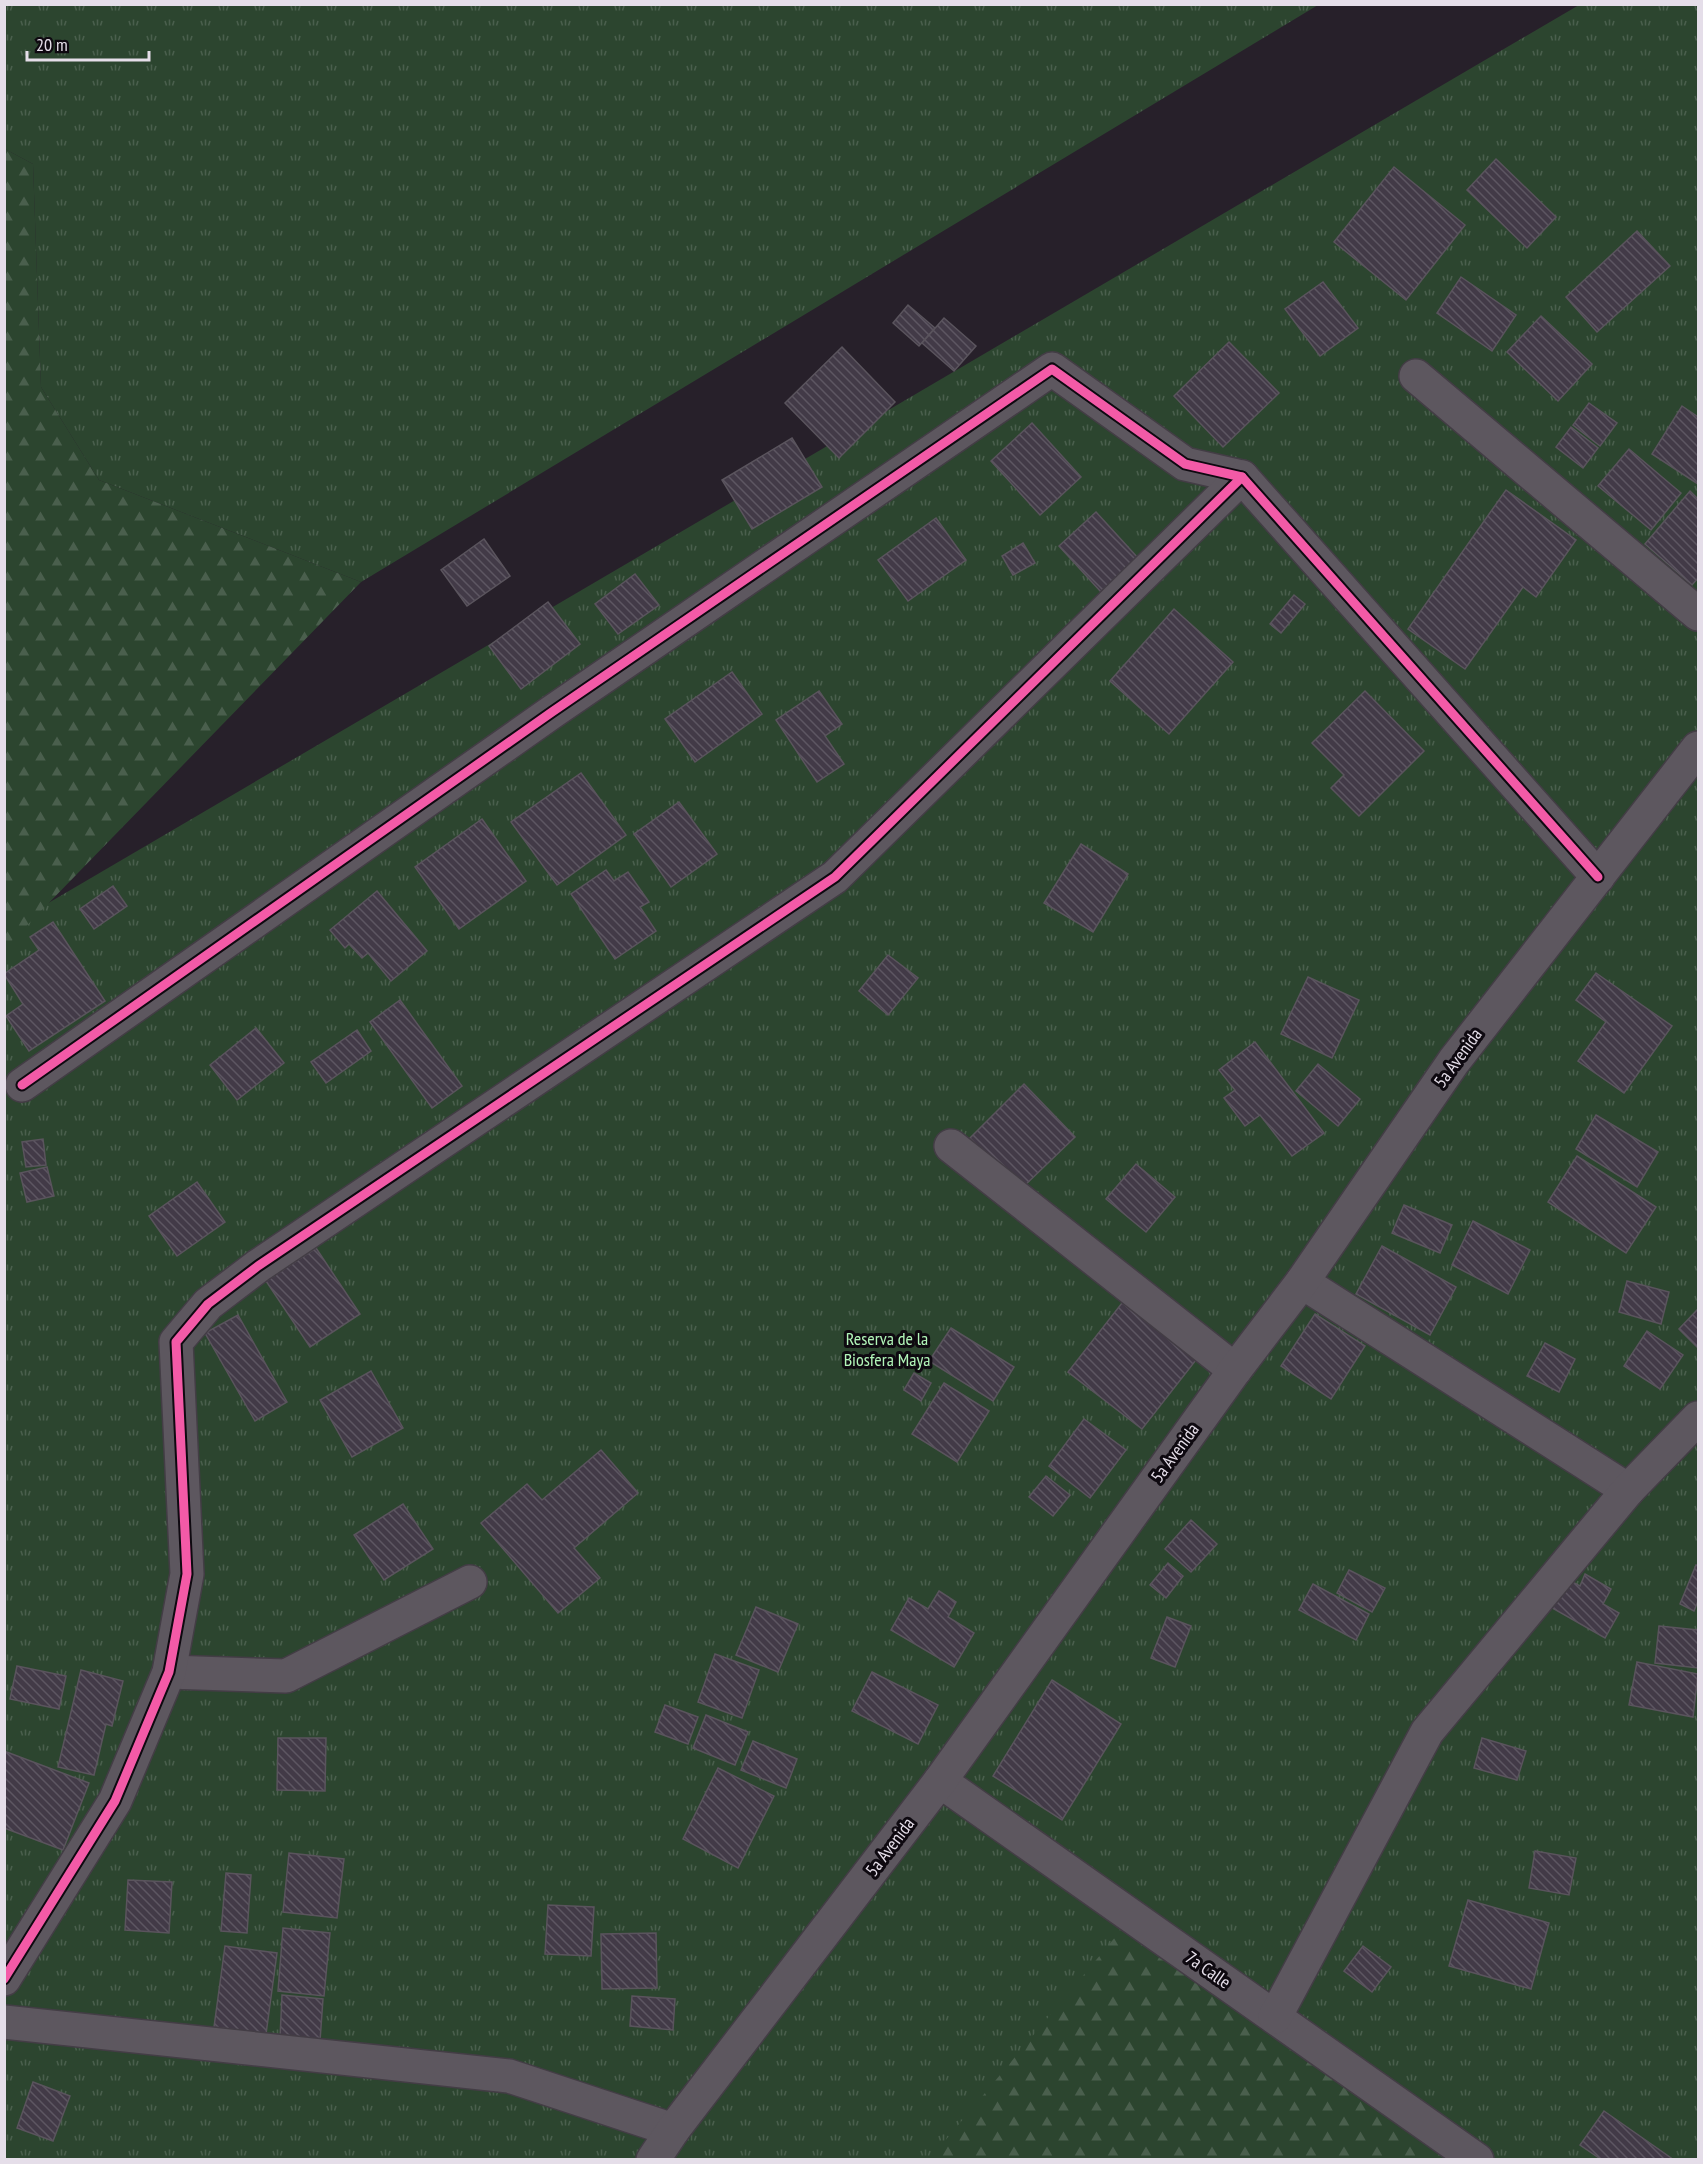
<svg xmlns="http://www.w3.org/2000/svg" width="1703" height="2164" font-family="'PT Sans Narrow',sans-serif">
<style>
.grass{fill:url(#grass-tufts)}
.forest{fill:url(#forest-firs)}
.building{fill:url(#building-back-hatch);stroke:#5a545d;stroke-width:1.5}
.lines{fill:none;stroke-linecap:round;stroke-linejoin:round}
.minor-casing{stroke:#433d45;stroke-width:36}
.minor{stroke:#5d575f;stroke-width:33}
.cycleway-casing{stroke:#0e0910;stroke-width:13}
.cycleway{stroke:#f35aa7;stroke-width:9}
.labels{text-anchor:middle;stroke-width:6;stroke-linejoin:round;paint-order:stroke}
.street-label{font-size:18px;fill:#e5dee9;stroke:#0e0910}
.park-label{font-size:18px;fill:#b2f6b9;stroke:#0e0910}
</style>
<defs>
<pattern id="grass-tufts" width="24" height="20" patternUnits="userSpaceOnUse" patternTransform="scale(1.5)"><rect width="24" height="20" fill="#2c452f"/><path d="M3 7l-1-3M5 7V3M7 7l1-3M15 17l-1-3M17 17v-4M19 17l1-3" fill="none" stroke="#4a5f4d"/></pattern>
<pattern id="forest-firs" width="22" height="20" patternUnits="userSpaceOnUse" patternTransform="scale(1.5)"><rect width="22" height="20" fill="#2c452f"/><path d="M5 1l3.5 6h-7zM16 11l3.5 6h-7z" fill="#4a5f4d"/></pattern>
<pattern id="building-back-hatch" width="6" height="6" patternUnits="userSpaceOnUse" patternTransform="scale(1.5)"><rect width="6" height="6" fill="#423a47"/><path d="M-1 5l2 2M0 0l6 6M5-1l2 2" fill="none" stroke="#5d5662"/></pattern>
</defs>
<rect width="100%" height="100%" fill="#27202a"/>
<g class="grass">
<path d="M4,5H1318L361,582L99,480L41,387L33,164L5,149Z"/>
<path d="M1579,5H1698V2159H5L4,929Z"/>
</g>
<g class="forest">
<path d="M5,149L33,164L41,387L99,480L361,582L5,948Z"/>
<path d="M1132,1917L1462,2149L1432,2160H929Z"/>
</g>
<g class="building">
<path d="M1496,159L1556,217L1527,248L1467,190Z"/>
<path d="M1394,167L1465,225L1406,300L1334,242Z"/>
<path d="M1637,231L1670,266L1597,332L1566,297Z"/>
<path d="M1461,277L1516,315L1492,351L1437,313Z"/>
<path d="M1323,282L1358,328L1320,356L1285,309Z"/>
<path d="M908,305L935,328L919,346L893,323Z"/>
<path d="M1541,316L1592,364L1558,401L1507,352Z"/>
<path d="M944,318L976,346L954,371L922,343Z"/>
<path d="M1229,342L1279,393L1223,447L1174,396Z"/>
<path d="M842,347L895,402L839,458L785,403Z"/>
<path d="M1589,403L1617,423L1600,446L1573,425Z"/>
<path d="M1682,406L1698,417V484L1652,454Z"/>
<path d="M1032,423L1081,477L1040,515L991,461Z"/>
<path d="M1571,427L1598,448L1583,468L1556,447Z"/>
<path d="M792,438L822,487L752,529L722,480Z"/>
<path d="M1629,449L1681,493L1651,530L1598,486Z"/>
<path d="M1506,490L1576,540L1536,597L1523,587L1465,669L1408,629Z"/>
<path d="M1690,491L1698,499V578L1692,585L1645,544Z"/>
<path d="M1096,512L1138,558L1101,592L1059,546Z"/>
<path d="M936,518L966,560L908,601L878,560Z"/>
<path d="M484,539L510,576L467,606L441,570Z"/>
<path d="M1023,543L1035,563L1013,575L1002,556Z"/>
<path d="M635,574L659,605L618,634L595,604Z"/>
<path d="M1294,595L1305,604L1281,633L1270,624Z"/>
<path d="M548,602L580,644L521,689L489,646Z"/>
<path d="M1174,609L1233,662L1169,734L1110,681Z"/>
<path d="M732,672L762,714L695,762L665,719Z"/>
<path d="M819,691L842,724L825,736L844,764L817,782L776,720Z"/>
<path d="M1365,691L1424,751L1359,816L1331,788L1344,775L1312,743Z"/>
<path d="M581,773L626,835L557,885L511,822Z"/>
<path d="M679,802L717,854L671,887L634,834Z"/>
<path d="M482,819L526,881L459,929L415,867Z"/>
<path d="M1081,844L1128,874L1093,932L1044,903Z"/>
<path d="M606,870L614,881L628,872L649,902L640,907L656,931L615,959L571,894Z"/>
<path d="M113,886L127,906L94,929L80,909Z"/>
<path d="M377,891L427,951L391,981L368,953L362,958L349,944L345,948L330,930Z"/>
<path d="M53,922L105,1001L29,1051L6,1016L23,1004L4,974L39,950L30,937Z"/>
<path d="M888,955L918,978L888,1015L859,991Z"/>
<path d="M1596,973L1672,1026L1624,1093L1578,1061L1606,1022L1576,1000Z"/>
<path d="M1308,977L1359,1000L1332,1058L1281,1034Z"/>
<path d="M400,1000L462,1086L432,1108L370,1022Z"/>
<path d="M256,1028L284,1063L237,1100L210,1065Z"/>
<path d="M357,1030L371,1051L326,1083L311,1062Z"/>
<path d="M1255,1042L1324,1133L1292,1156L1260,1115L1245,1126L1224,1098L1235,1090L1219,1070Z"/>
<path d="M1318,1064L1360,1099L1338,1126L1296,1091Z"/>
<path d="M1024,1084L1075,1137L1020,1190L970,1138Z"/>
<path d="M1596,1115L1658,1152L1637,1187L1576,1149Z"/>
<path d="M43,1139L46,1165L26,1167L22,1142Z"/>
<path d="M1577,1156L1656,1207L1626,1253L1548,1202Z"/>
<path d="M1136,1164L1175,1197L1146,1232L1106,1199Z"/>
<path d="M47,1167L54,1196L27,1202L20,1173Z"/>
<path d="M197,1182L225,1222L177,1256L149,1216Z"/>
<path d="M1404,1205L1452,1225L1440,1253L1392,1233Z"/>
<path d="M1473,1221L1530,1250L1508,1294L1452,1265Z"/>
<path d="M1382,1246L1456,1287L1430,1335L1356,1294Z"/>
<path d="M316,1248L360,1314L310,1347L266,1281Z"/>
<path d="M1627,1281L1669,1292L1661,1324L1619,1312Z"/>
<path d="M1122,1303L1196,1360L1142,1429L1068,1372Z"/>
<path d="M1698,1309V1348L1679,1329Z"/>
<path d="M1315,1314L1365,1346L1331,1399L1281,1366Z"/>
<path d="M238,1315L287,1402L255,1421L205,1333Z"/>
<path d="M951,1328L1014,1367L993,1401L929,1361Z"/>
<path d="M1647,1331L1683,1355L1660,1389L1624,1366Z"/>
<path d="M1545,1343L1575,1359L1559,1392L1527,1376Z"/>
<path d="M371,1371L403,1428L352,1457L320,1400Z"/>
<path d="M914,1373L931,1383L921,1401L904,1390Z"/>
<path d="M944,1383L989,1411L957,1462L912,1434Z"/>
<path d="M1084,1419L1126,1450L1090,1498L1049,1466Z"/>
<path d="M601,1450L638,1493L574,1548L600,1578L558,1613L481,1523L527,1484L542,1500Z"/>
<path d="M1046,1476L1070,1495L1053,1516L1029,1497Z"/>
<path d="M403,1504L433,1549L384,1580L354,1535Z"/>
<path d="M1191,1520L1217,1544L1191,1572L1165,1549Z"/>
<path d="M1168,1563L1183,1576L1166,1598L1150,1585Z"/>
<path d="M1696,1565L1698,1566V1601L1694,1611L1680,1604Z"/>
<path d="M1349,1570L1385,1588L1372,1612L1337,1593Z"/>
<path d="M1585,1574L1611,1589L1603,1604L1619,1613L1605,1638L1547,1605L1563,1577L1580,1586Z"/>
<path d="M1313,1584L1369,1614L1356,1640L1299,1610Z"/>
<path d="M939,1591L956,1602L948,1617L974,1633L954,1667L891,1630L909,1598L928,1609Z"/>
<path d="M756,1607L798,1624L778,1672L736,1655Z"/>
<path d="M1167,1617L1191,1626L1175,1667L1151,1658Z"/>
<path d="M1659,1626L1698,1630V1668L1655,1663Z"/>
<path d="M715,1654L759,1670L742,1718L698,1702Z"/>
<path d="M1637,1662L1698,1674L1693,1717L1629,1705Z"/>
<path d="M17,1666L66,1676L59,1709L10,1699Z"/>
<path d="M81,1670L123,1681L112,1726L106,1724L94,1775L58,1767Z"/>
<path d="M872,1672L938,1705L918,1744L852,1711Z"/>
<path d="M1052,1680L1121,1724L1062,1820L993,1776Z"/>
<path d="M665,1705L698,1717L688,1744L655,1732Z"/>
<path d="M706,1715L748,1732L735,1765L693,1748Z"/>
<path d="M278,1738H326L325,1791L277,1790Z"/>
<path d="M1482,1738L1526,1751L1517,1780L1474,1768Z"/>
<path d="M753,1741L797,1759L786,1788L741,1770Z"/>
<path d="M4,1751L89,1783L63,1850L4,1828Z"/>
<path d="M718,1768L774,1796L738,1868L683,1839Z"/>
<path d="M1535,1851L1576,1858L1569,1895L1529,1888Z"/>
<path d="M289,1853L344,1859L337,1918L283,1912Z"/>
<path d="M226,1873L251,1875L247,1933L221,1931Z"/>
<path d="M128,1880L172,1882L169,1933L125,1930Z"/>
<path d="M1468,1900L1549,1923L1531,1989L1449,1966Z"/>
<path d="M548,1905L594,1907L591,1956L545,1954Z"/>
<path d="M283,1928L330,1933L324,1996L278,1991Z"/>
<path d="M656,1933L657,1988L602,1989L601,1934Z"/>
<path d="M225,1946L277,1953L266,2034L214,2027Z"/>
<path d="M1363,1946L1391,1967L1372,1992L1344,1971Z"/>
<path d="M282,1995L323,1999L320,2041L280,2038Z"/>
<path d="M632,1996L675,1999L673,2030L630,2026Z"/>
<path d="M33,2082L70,2096L53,2141L17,2128Z"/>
<path d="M1604,2111L1674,2160H1602L1580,2145Z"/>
</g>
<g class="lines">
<g class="minor-casing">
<g id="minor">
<path d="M1416,376L1698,614"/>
<path d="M22,1085L552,712L1052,369L1185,464L1242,477L1598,877"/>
<path d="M951,1146L1235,1370"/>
<path d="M1302,1282L1628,1490"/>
<path d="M169,1672L286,1676L470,1582"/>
<path d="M940,1781L1477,2160"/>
<path d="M4,1979L115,1801L169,1672L187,1574L176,1342L208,1304L258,1266L835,877L1242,477"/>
<path d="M1275,2017L1427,1732L1628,1490L1698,1418"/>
<path d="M4,2022L509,2076L673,2130"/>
<path d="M653,2160L673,2130L940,1781L1235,1370L1302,1282L1454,1061L1698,748"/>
</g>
</g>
<use href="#minor" class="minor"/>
<g class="cycleway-casing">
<g id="cycleway">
<path d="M22,1085L552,712L1052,369L1185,464L1242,477L1598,877"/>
<path d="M4,1979L115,1801L169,1672L187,1574L176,1342L208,1304L258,1266L835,877L1242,477"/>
</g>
</g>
<use href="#cycleway" class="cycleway"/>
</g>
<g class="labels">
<g class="street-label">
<text transform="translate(1458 1058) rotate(-54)" y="6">5a Avenida</text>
<text transform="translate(1175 1453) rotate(-54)" y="6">5a Avenida</text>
<text transform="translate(890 1847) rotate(-53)" y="6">5a Avenida</text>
<text transform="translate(1208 1970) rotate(35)" y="6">7a Calle</text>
</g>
<g class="park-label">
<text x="887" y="1345">Reserva de la<tspan x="887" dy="21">Biosfera Maya</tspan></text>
</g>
</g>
<rect width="1703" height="2164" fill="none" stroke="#e5dee9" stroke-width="12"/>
<path d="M27 51v9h122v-9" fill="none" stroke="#e5dee9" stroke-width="3"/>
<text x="36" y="51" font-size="18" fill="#e5dee9" stroke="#0e0910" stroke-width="4.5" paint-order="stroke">20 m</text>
</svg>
